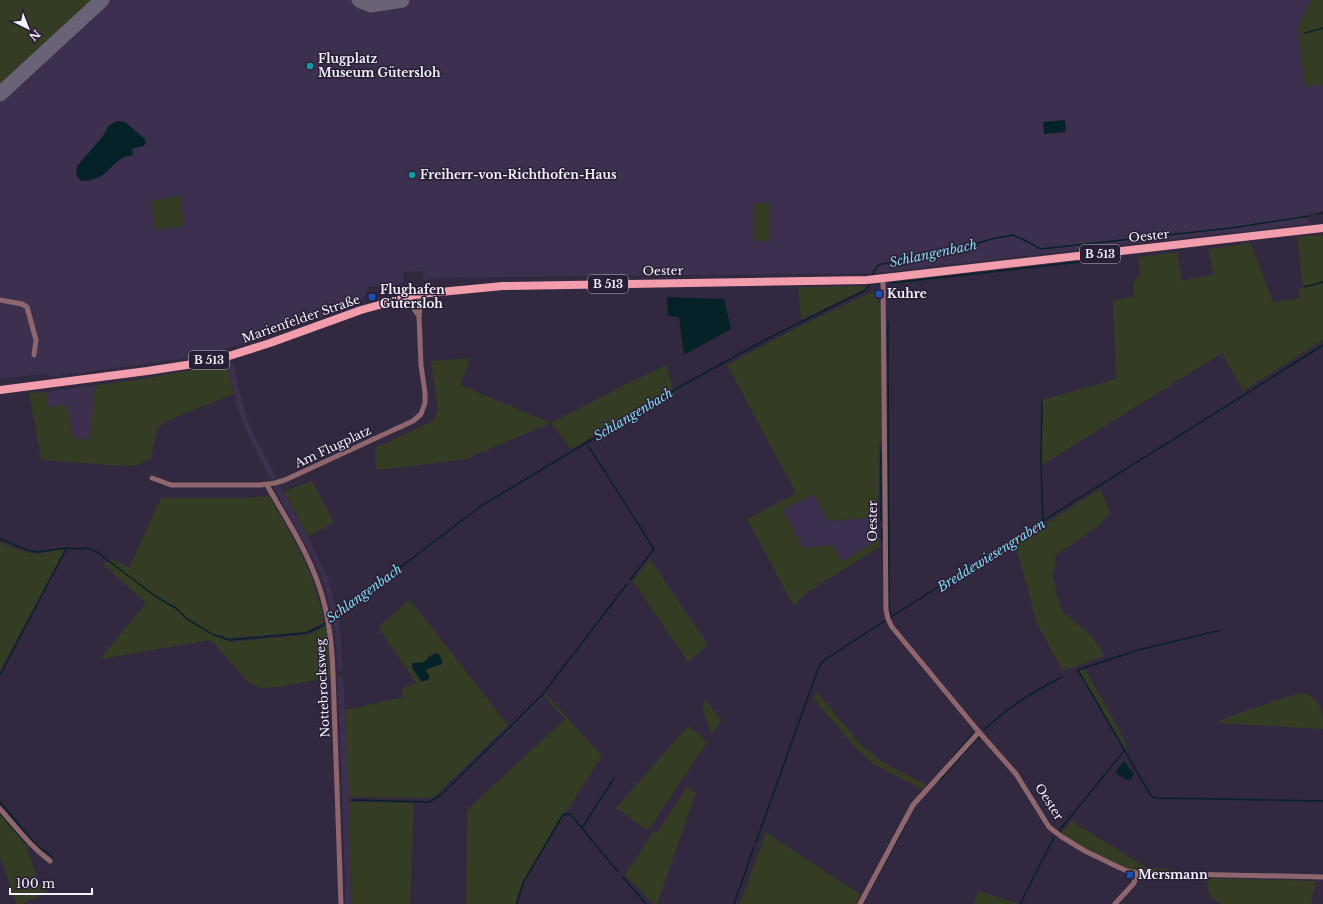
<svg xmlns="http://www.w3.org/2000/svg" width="1323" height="904" font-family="'Libre Baskerville',serif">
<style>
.built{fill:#3d304e}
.green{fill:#343d23}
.water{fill:#062229}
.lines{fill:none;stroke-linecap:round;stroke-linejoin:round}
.stream{stroke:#062229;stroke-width:1.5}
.taxiway{stroke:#6a6276;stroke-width:15}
.street{stroke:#8f666d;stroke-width:5}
.primary{stroke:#f19dac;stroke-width:8}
.culture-dot{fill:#0f9aa8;stroke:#281e35;stroke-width:1.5}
.transit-dot{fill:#1a4fb4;stroke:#281e35;stroke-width:1.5}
.labels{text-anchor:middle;stroke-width:3;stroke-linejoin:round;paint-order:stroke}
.shield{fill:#281e35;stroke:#b8b2c2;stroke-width:1}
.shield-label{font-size:11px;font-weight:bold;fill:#f6f1fe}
.poi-label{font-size:12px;font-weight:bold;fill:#f6f1fe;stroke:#281e35;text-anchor:start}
.street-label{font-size:12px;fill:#f6f1fe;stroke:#281e35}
.water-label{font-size:13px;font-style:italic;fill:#83d8f0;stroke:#281e35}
</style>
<rect width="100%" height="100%" fill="#322840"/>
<g class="built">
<path d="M0,0H1312L1303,16L1305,86L1323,85V211L1308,213L1309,224L877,273L498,277L429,278V280H423V271L403,272V282L397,285L368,287L365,295L362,299L358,302L343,308V310L216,352L187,358L50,377L49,373L0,379Z"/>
<path d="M233,362L244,409L252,431L277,478L271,480L247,433L238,410L227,364Z"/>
<path d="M95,385L90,440L73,438L67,405L47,407L46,392Z"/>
<path d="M280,485L308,537L328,578L339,619L343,670H338L336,642L332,615L323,580L315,562L274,487Z"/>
<path d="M814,494L828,521L878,517L879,539L842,562L832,545L803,549L783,510Z"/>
<path d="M343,676L349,797L351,904H346L338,677Z"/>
</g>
<g class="green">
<path d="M0,0H94L0,86Z"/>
<path d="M1312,0H1323V85L1305,86L1298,29L1303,16Z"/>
<path d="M180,196L184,226L155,230L151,201Z"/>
<path d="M753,203H769L770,241H754Z"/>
<path d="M1323,235V281L1303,287L1297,237Z"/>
<path d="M1251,243L1273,302L1300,298L1298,289L1323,283V340L1243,391L1222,353L1042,465V400L1116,379L1113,300L1134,297V282L1140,274L1138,257L1177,252L1182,281L1214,274L1208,249Z"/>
<path d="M865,286V289L801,320L798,287Z"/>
<path d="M878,289V303H881L882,442H879L878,517L828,521L814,494L783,510L803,548L832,545L842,562L879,539V547L808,592L799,599L796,605H793L747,519L796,493L727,365L800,326Z"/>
<path d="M471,358L460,385L551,423L632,381L667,365L673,391L571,449L551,423L466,459L413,466L376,470L375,448L433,421L438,410L431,361Z"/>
<path d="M227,364L234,394L164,422L157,429L151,459L137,465L123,466L41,460L29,393L46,392L48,407L67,405L73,438L90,440L95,385L130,381Z"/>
<path d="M312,481L334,522L308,537L284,491Z"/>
<path d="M1100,489L1110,512L1101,524L1055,556V570L1052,571L1058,601L1063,612L1087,632L1099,646L1104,656L1063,671L1037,624L1015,543Z"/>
<path d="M269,496C292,536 317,576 324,622L306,632L227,638L220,634L219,638L230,642L307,635L326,626L329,649L331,677L279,687L259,688L248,682L211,640L100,659L146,603L103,564L113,560L129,568L161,498H245Z"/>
<path d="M0,542L24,552L37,554L65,549L0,671Z"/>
<path d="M650,559L708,645L688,662L633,581Z"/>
<path d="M410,600L508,725L434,797L428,798L349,797L345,710L403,697L401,689L416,683L378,627Z"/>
<path d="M1085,669L1122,735L1129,755L1079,671Z"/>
<path d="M817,692L861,745L881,761L926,785L923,790L877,766L857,750L814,699Z"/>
<path d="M1305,693C1323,703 1323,711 1323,730L1322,729L1216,723L1228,717L1295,694Z"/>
<path d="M546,694L602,756L568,809L562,814L522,883L515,904H466L467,810L565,719L544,696Z"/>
<path d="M706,699L721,721L712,735L702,708Z"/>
<path d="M688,726L707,742L648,831L616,808Z"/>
<path d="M687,787L696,793L657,904H654L625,875L654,831L656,834Z"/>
<path d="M349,802L414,803L410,904H351Z"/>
<path d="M0,815L26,845L39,883L48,892L23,904H16L0,856Z"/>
<path d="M1071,821L1146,867L1175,870V872L1137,871L1128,869L1085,849L1061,834Z"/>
<path d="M766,832L861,895L856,904H740Z"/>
<path d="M1206,878L1316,881L1311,904H1221L1210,897Z"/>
<path d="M979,891L1019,904H973Z"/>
</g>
<g class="water">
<path d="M1065,120L1066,132L1044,134L1043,122Z"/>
<path d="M117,121L125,122L145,139L146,143L144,146L132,149L133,155C129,156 124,156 121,159C105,171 104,180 81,181L76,175L77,166L103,136L109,125Z"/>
<path d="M667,297L724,299L731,329L684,355L679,317L668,316Z"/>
<path d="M438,653L442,660V664L427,669L426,672L429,675V679L422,682L412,668V664L414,663C429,661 420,665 431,655Z"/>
<path d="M1124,761L1134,774L1130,780H1127L1115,773Z"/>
</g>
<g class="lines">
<g class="stream">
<path d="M1305,33L1323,28"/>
<path d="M1318,214L1323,213"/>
<path d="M872,276L877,266L882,264L958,250L991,239L1013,235L1026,241L1041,249L1231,228L1309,216"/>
<path d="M891,283L1107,259"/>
<path d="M1304,287L1323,282"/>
<path d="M888,323L889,610L892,617"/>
<path d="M1042,402L1041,465L1043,521"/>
<path d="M589,447L654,549L630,580"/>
<path d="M881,452V521"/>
<path d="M882,528V541"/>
<path d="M0,539L25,549L36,552L67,548L75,549L88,548L97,552L155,596L177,609L187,619L212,634L229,640L306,633L320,627L340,613L481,506L681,386L767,339L866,290L870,283"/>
<path d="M1221,630L1138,650L1078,670L1151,796L1156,798L1323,801"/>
<path d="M0,675L66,549"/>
<path d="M985,729C1006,709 1036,690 1062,677"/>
<path d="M952,758L973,734"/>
<path d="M939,781L977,738H980"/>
<path d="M352,800L429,802L441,795L542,695L627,584"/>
<path d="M0,802L37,846L53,857"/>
<path d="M0,813L26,843"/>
<path d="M582,828L614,778"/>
<path d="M1059,831L1124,751"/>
<path d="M756,842L818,669L823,661C988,553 1157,451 1323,345"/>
<path d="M623,877L646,904"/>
<path d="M863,903L906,824"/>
<path d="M517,904L523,883L563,815L569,814L572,816L618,872"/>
<path d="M734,904L754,847"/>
<path d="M1020,904L1054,837"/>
</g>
<g class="taxiway">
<path d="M359,0L371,5L402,0"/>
<path d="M0,94L102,0"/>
</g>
<g class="street">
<path d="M883,278L886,609L888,619L892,627L979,732L1016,774L1049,827L1062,837L1085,851L1116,866L1127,871L1137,873L1323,877"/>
<path d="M410,296L414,309L419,316"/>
<path d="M0,300L22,304L27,307L36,340L34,355"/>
<path d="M152,478L171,485H260L275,483L285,480L413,421L421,414L425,403V393L421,365L419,316L420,308L419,294"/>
<path d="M267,485C285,517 307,550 319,586C329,614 332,644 333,674L341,904"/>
<path d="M0,809C16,827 30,846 50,861"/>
<path d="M860,904L913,805L979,732"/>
<path d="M1115,904L1134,883L1137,873"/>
</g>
<path class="primary" d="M0,390L147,371L193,364L229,356L270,343L361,310L419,294L503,286L867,280L1323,228"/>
</g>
<g class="culture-dot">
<circle cx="310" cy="66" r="4"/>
<circle cx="412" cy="175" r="4"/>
</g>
<g class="transit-dot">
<rect x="875" y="290" width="8" height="8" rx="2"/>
<rect x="368" y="293" width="8" height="8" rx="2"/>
<rect x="1126" y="871" width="8" height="8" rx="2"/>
</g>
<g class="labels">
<g class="shield">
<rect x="1080" y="245" width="40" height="18" rx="3"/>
<rect x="588" y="275" width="40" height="18" rx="3"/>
<rect x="189" y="351" width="40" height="18" rx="3"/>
</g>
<g class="shield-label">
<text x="1100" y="258">B 513</text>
<text x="608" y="288">B 513</text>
<text x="209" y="364">B 513</text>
</g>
<g class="poi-label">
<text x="318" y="63">Flugplatz<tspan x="318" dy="14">Museum Gütersloh</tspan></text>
<text x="420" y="179">Freiherr-von-Richthofen-Haus</text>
<text x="380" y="294">Flughafen<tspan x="380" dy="14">Gütersloh</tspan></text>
<text x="887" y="298">Kuhre</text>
<text x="1138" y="879">Mersmann</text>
</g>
<g class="street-label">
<text transform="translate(1149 236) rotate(-6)" y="4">Oester</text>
<text transform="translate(663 271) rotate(-1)" y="4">Oester</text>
<text transform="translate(301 319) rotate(-19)" y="4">Marienfelder Straße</text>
<text transform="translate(333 447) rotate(-25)" y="4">Am Flugplatz</text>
<text transform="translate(873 521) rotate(-90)" y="4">Oester</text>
<text transform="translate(323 688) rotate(-93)" y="4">Nottebrocksweg</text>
<text transform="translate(1049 802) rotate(57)" y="4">Oester</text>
</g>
<g class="water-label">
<text transform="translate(933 253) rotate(-12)" y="5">Schlangenbach</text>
<text transform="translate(633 414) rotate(-31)" y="5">Schlangenbach</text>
<text transform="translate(991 555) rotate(-32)" y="5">Breddewiesengraben</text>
<text transform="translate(364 593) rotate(-36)" y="5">Schlangenbach</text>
</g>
</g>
<g transform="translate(28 28) rotate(137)" stroke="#281e35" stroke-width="3" paint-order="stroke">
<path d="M0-3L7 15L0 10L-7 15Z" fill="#f6f1fe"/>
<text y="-6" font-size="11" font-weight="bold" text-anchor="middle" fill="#f6f1fe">N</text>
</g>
<path d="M10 888v6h82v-6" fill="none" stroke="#f6f1fe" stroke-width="2"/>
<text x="16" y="888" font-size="12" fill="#f6f1fe" stroke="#281e35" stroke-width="3" paint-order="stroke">100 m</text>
</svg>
